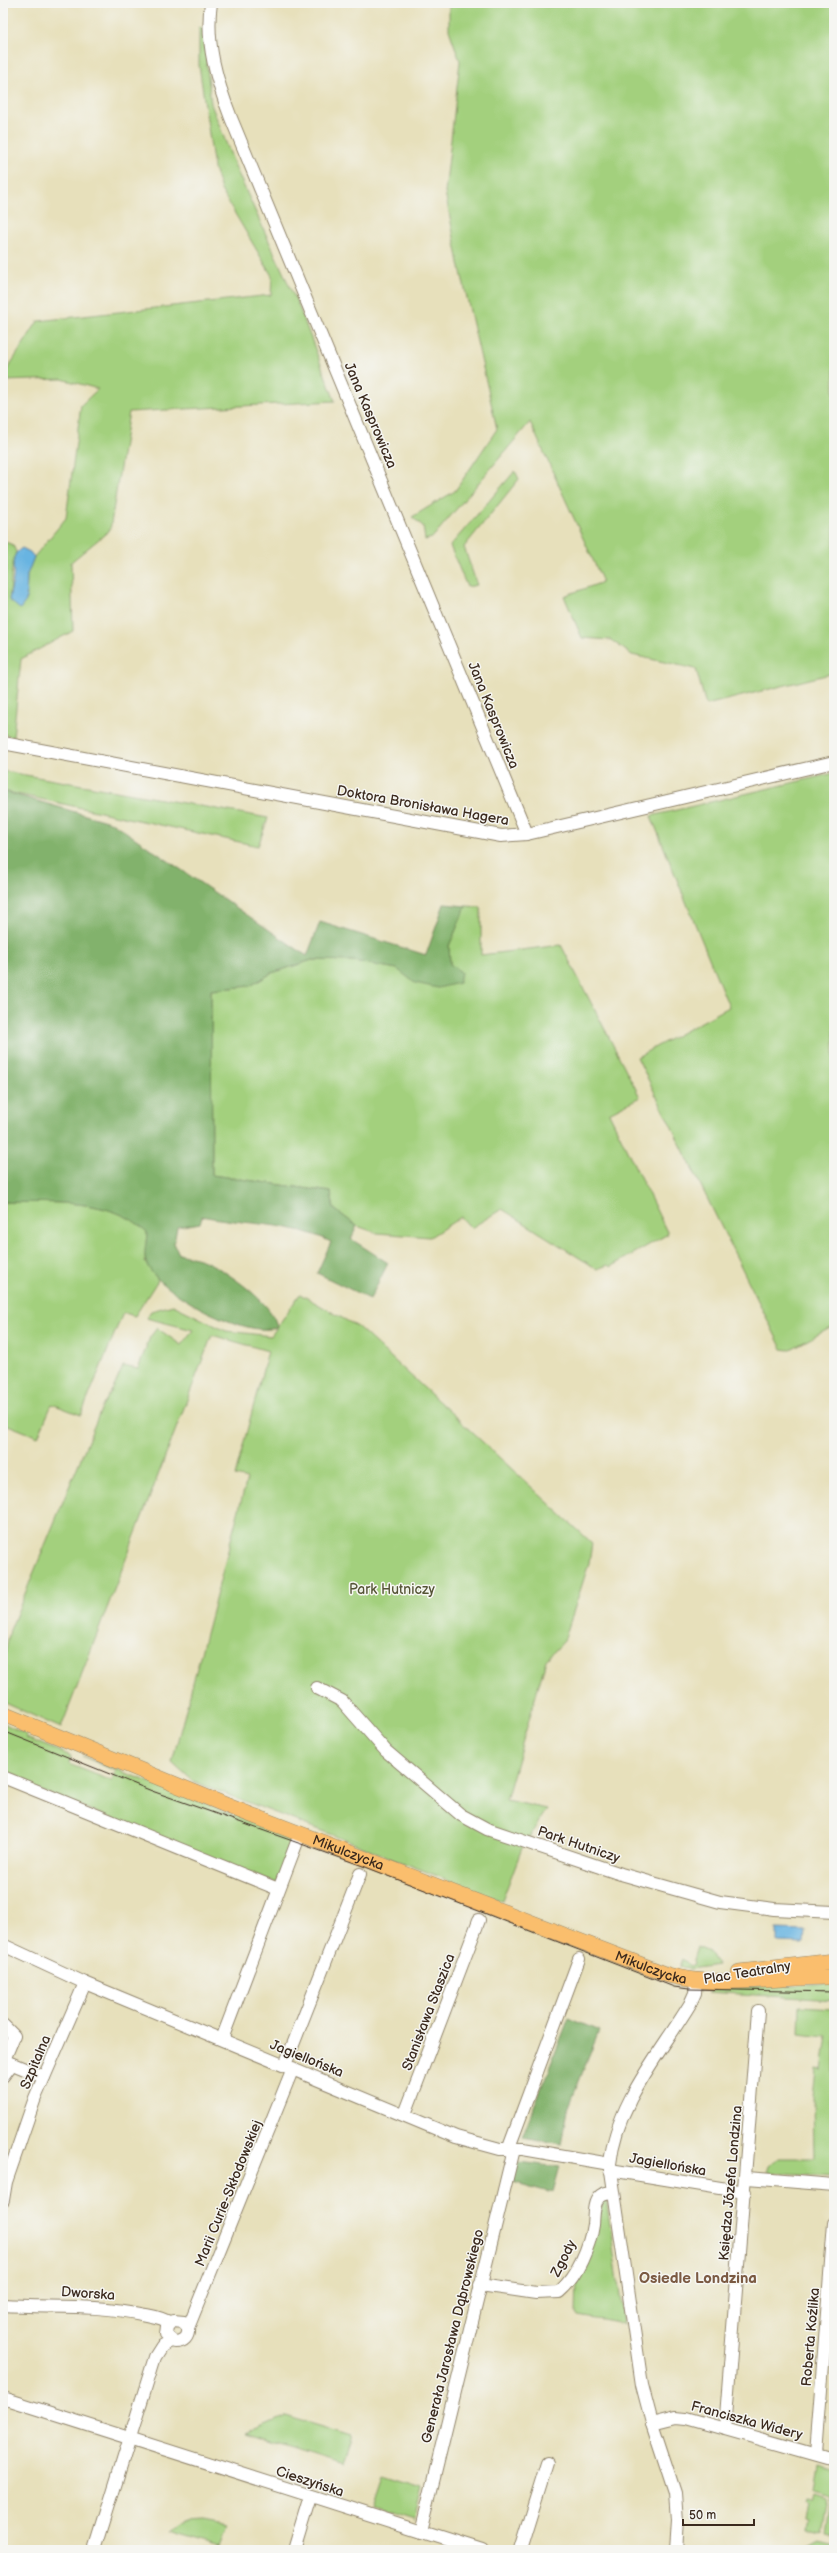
<svg xmlns="http://www.w3.org/2000/svg" width="837" height="2553" font-family="'Balsamiq Sans',sans-serif">
<style>
.green{fill:#a3d07d;stroke:#6f7d4e}
.forest{fill:#82b26c;stroke:#5e6e45}
.water{fill:#68b4e1;stroke:#526f80}
.lines{fill:none;stroke-linecap:round;stroke-linejoin:round}
.minor-casing{stroke:#91856c;stroke-width:14}
.major-casing{stroke:#91856c;stroke-width:16}
.minor{stroke:#fff;stroke-width:12}
.major{stroke:#fabe6d;stroke-width:15}
.tram{stroke:#3b2a1e;stroke-width:1}
.labels{text-anchor:middle;stroke-width:3;stroke-linejoin:round;paint-order:stroke}
.street-label{font-size:14px;fill:#3b2a1e;stroke:#f6f6f2}
.park-label{font-size:14px;fill:#555436;stroke:#f6f6f2}
.neighbourhood-label{font-size:15px;font-weight:bold;fill:#7b5a43;stroke:#f6f6f2}
</style>
<rect width="100%" height="100%" fill="#f6f6f2"/>
<filter id="ink" filterUnits="userSpaceOnUse"><feTurbulence type="fractalNoise" baseFrequency=".025" numOctaves="2"/><feDisplacementMap in="SourceGraphic" scale="8" xChannelSelector="R" yChannelSelector="G"/><feConvolveMatrix kernelMatrix="1 2 1 2 8 2 1 2 1" color-interpolation-filters="sRGB"/></filter>
<filter id="wash" filterUnits="userSpaceOnUse"><feTurbulence type="fractalNoise" baseFrequency=".012" numOctaves="4" result="noise"/><feDisplacementMap in="SourceGraphic" scale="16" xChannelSelector="R" yChannelSelector="G"/><feGaussianBlur stdDeviation="0.9" result="paint"/><feColorMatrix in="noise" values="0 0 0 0 0 0 0 0 0 0 0 0 0 0 0 0 0 1.4 0 .05"/><feComposite in="paint" operator="in"/></filter>
<g filter="url(#wash)">
<rect width="100%" height="100%" fill="#e7e0bb"/>
<g class="green">
<path d="M449,3H834V673L706,705L696,669L632,655L611,640L582,638L564,596L603,582L530,422L432,538L425,540L423,526L412,517L455,491L497,429L459,263L445,192L460,61L449,30Z"/>
<path d="M199,27L203,29L211,104L220,127L237,171L299,307L335,401L129,412L110,530L71,562L73,631L21,659L13,737L3,734V541L13,545L16,552C10,567 12,583 9,600L26,601L27,575L34,557L66,518L81,405L98,389L62,379L3,381V376L38,321L271,295L272,276L221,190L214,168L199,65Z"/>
<path d="M515,471L519,479L464,547L477,585L467,587L450,546Z"/>
<path d="M3,771L268,818L258,846L3,791Z"/>
<path d="M834,773V1326L789,1350L782,1349L637,1057L729,1007L651,816Z"/>
<path d="M466,906L481,907V955L561,945L640,1097L609,1113L668,1234L610,1267L608,1265L597,1269L502,1209L471,1228L461,1217L430,1237L377,1233L357,1226L334,1209L331,1192L212,1175L211,990L250,986L272,973L312,960L352,961L398,969L415,983L450,964L449,946Z"/>
<path d="M3,1202C50,1204 110,1196 147,1231L145,1262L158,1280L135,1316L123,1313L81,1415L52,1404L38,1437L3,1423Z"/>
<path d="M300,1294L358,1327L592,1543L589,1563L564,1641L546,1660L506,1800L547,1809L522,1848L502,1901L193,1781L172,1762L247,1479L235,1476L268,1351L212,1335L61,1728L3,1702V1663L10,1630L102,1407L115,1385L123,1366L138,1369L150,1337L157,1328L181,1345L193,1330L146,1318L151,1311L173,1305L226,1331L271,1336Z"/>
<path d="M3,1723L27,1735L26,1738L71,1756L69,1764L112,1781L116,1771L82,1756L292,1837L293,1843L277,1883L3,1776Z"/>
<path d="M697,1947L709,1952L717,1965L689,1969L679,1968L682,1960L690,1966L694,1964L693,1960Z"/>
<path d="M834,1983V2000L708,1992L715,1988Z"/>
<path d="M800,2007L834,2009V2177L767,2173L769,2166L778,2158H814L813,2097L816,2069L822,2070L827,2036L799,2033Z"/>
<path d="M606,2198L624,2324L578,2316L576,2313L577,2277L597,2230L603,2199Z"/>
<path d="M286,2416L351,2436L342,2463L247,2433Z"/>
<path d="M819,2465L834,2470V2498L815,2492Z"/>
<path d="M383,2474L421,2486L413,2520V2517L373,2504Z"/>
<path d="M815,2495L827,2499L821,2531L807,2528L809,2519L806,2518L809,2505L807,2504L808,2501L813,2502Z"/>
<path d="M830,2499L834,2500V2534L825,2532Z"/>
<path d="M202,2523L228,2528L220,2548L169,2533L186,2524Z"/>
<path d="M817,2538L834,2542V2550H801L802,2546Z"/>
</g>
<g class="forest">
<path d="M3,791L113,823L307,956L320,922L426,955L444,904L466,906L449,946L450,964L461,972L459,983L438,988L415,983L397,969L352,961L312,960L272,973L250,986L211,990L212,1175L331,1192L334,1209L357,1226L351,1239L388,1263L370,1299L317,1273L331,1242C293,1222 244,1225 202,1216L200,1223L177,1227L174,1243L179,1254C189,1257 200,1258 209,1263C229,1273 274,1304 277,1327C250,1341 154,1290 146,1262C143,1254 147,1240 147,1232C111,1196 50,1204 3,1202Z"/>
<path d="M569,2018L599,2031L568,2109L562,2144L522,2137Z"/>
<path d="M518,2162L559,2167L552,2193L513,2182Z"/>
</g>
<g class="water">
<path d="M22,548L30,552L34,557L27,575L26,601L20,609L9,600C10,593 12,587 13,580C15,567 9,556 22,548Z"/>
<path d="M777,1930L805,1931L804,1943L777,1942Z"/>
</g>
</g>
<g filter="url(#ink)">
<g class="lines">
<g class="minor-casing">
<g id="minor">
<path d="M211,3C205,43 217,82 231,118L527,834"/>
<path d="M3,743L501,836L527,834L834,762"/>
<path d="M317,1688L342,1701L386,1751L461,1815L487,1829L621,1874L720,1902L774,1909L834,1912"/>
<path d="M3,1777L278,1889"/>
<path d="M3,1945L85,1983L456,2137L500,2149H523L610,2164"/>
<path d="M3,2025L14,2036L4,2060"/>
<path d="M222,2039L300,1834"/>
<path d="M3,2060L44,2077"/>
<path d="M285,2065L360,1874"/>
<path d="M3,2076L12,2064"/>
<path d="M405,2114L479,1920"/>
<path d="M508,2150L579,1959"/>
<path d="M610,2170L745,2192"/>
<path d="M747,2178L834,2185"/>
<path d="M3,2200L6,2182L35,2098L85,1983"/>
<path d="M480,2285L536,2293L559,2292C577,2277 590,2246 593,2224C594,2215 593,2203 599,2197C603,2192 608,2193 613,2192"/>
<path d="M3,2305C49,2308 95,2304 141,2314C150,2316 162,2317 170,2323"/>
<path d="M188,2328L184,2322L173,2321L167,2326L166,2334L175,2342C184,2342 189,2337 188,2328L293,2068"/>
<path d="M3,2398L481,2550"/>
<path d="M652,2423L676,2417L686,2418L834,2460"/>
<path d="M725,2429L758,2011"/>
<path d="M816,2454L834,2223"/>
<path d="M421,2531L514,2149"/>
<path d="M95,2550L155,2357L162,2346L171,2341"/>
<path d="M294,2550L310,2497"/>
<path d="M520,2550L547,2463"/>
<path d="M675,2550L677,2521L675,2493L652,2423L642,2385L610,2164C616,2103 660,2054 690,2004L695,1993L696,1980"/>
</g>
</g>
<g class="major-casing">
<g id="major">
<path id="s1" d="M3,1714L233,1808L668,1975C721,1989 780,1976 834,1977"/>
<path d="M739,1972L834,1961"/>
</g>
</g>
<use href="#minor" class="minor"/>
<use href="#major" class="major"/>
<path class="tram" d="M3,1731L152,1791L363,1866L674,1987L689,1989L834,1992"/>
</g>
</g>
<g class="labels">
<g class="street-label">
<text transform="translate(371 415) rotate(67)" y="5">Jana Kasprowicza</text>
<text transform="translate(494 715) rotate(68)" y="5">Jana Kasprowicza</text>
<text transform="translate(423 805) rotate(10)" y="5">Doktora Bronisława Hagera</text>
<text transform="translate(579 1844) rotate(19)" y="5">Park Hutniczy</text>
<text dy="5" stroke="none"><textPath href="#s1" startOffset="372">Mikulczycka</textPath></text>
<text dy="5" stroke="none"><textPath href="#s1" startOffset="696">Mikulczycka</textPath></text>
<text transform="translate(747 1972) rotate(-9)" y="5">Plac Teatralny</text>
<text transform="translate(428 2012) rotate(-69)" y="5">Stanisława Staszica</text>
<text transform="translate(307 2058) rotate(22)" y="5">Jagiellońska</text>
<text transform="translate(35 2062) rotate(-67)" y="5">Szpitalna</text>
<text transform="translate(668 2164) rotate(10)" y="5">Jagiellońska</text>
<text transform="translate(730 2183) rotate(-85)" y="5">Księdza Józefa Londzina</text>
<text transform="translate(228 2193) rotate(-68)" y="5">Marii Curie-Skłodowskiej</text>
<text transform="translate(563 2258) rotate(-63)" y="5">Zgody</text>
<text transform="translate(88 2293) rotate(4)" y="5">Dworska</text>
<text transform="translate(452 2336) rotate(-76)" y="5">Generała Jarosława Dąbrowskiego</text>
<text transform="translate(810 2337) rotate(-85)" y="5">Roberta Koźlika</text>
<text transform="translate(747 2420) rotate(15)" y="5">Franciszka Widery</text>
<text transform="translate(310 2481) rotate(18)" y="5">Cieszyńska</text>
</g>
<g class="park-label">
<text x="392" y="1594">Park Hutniczy</text>
</g>
<g class="neighbourhood-label">
<text x="698" y="2283">Osiedle Londzina</text>
</g>
</g>
<rect width="837" height="2553" fill="none" stroke="#f6f6f2" stroke-width="16"/>
<path d="M683 2519v6h71v-6" fill="none" stroke="#3b2a1e" stroke-width="2"/>
<text x="689" y="2519" font-size="12" fill="#3b2a1e" stroke="#f6f6f2" stroke-width="3" paint-order="stroke">50 m</text>
</svg>
